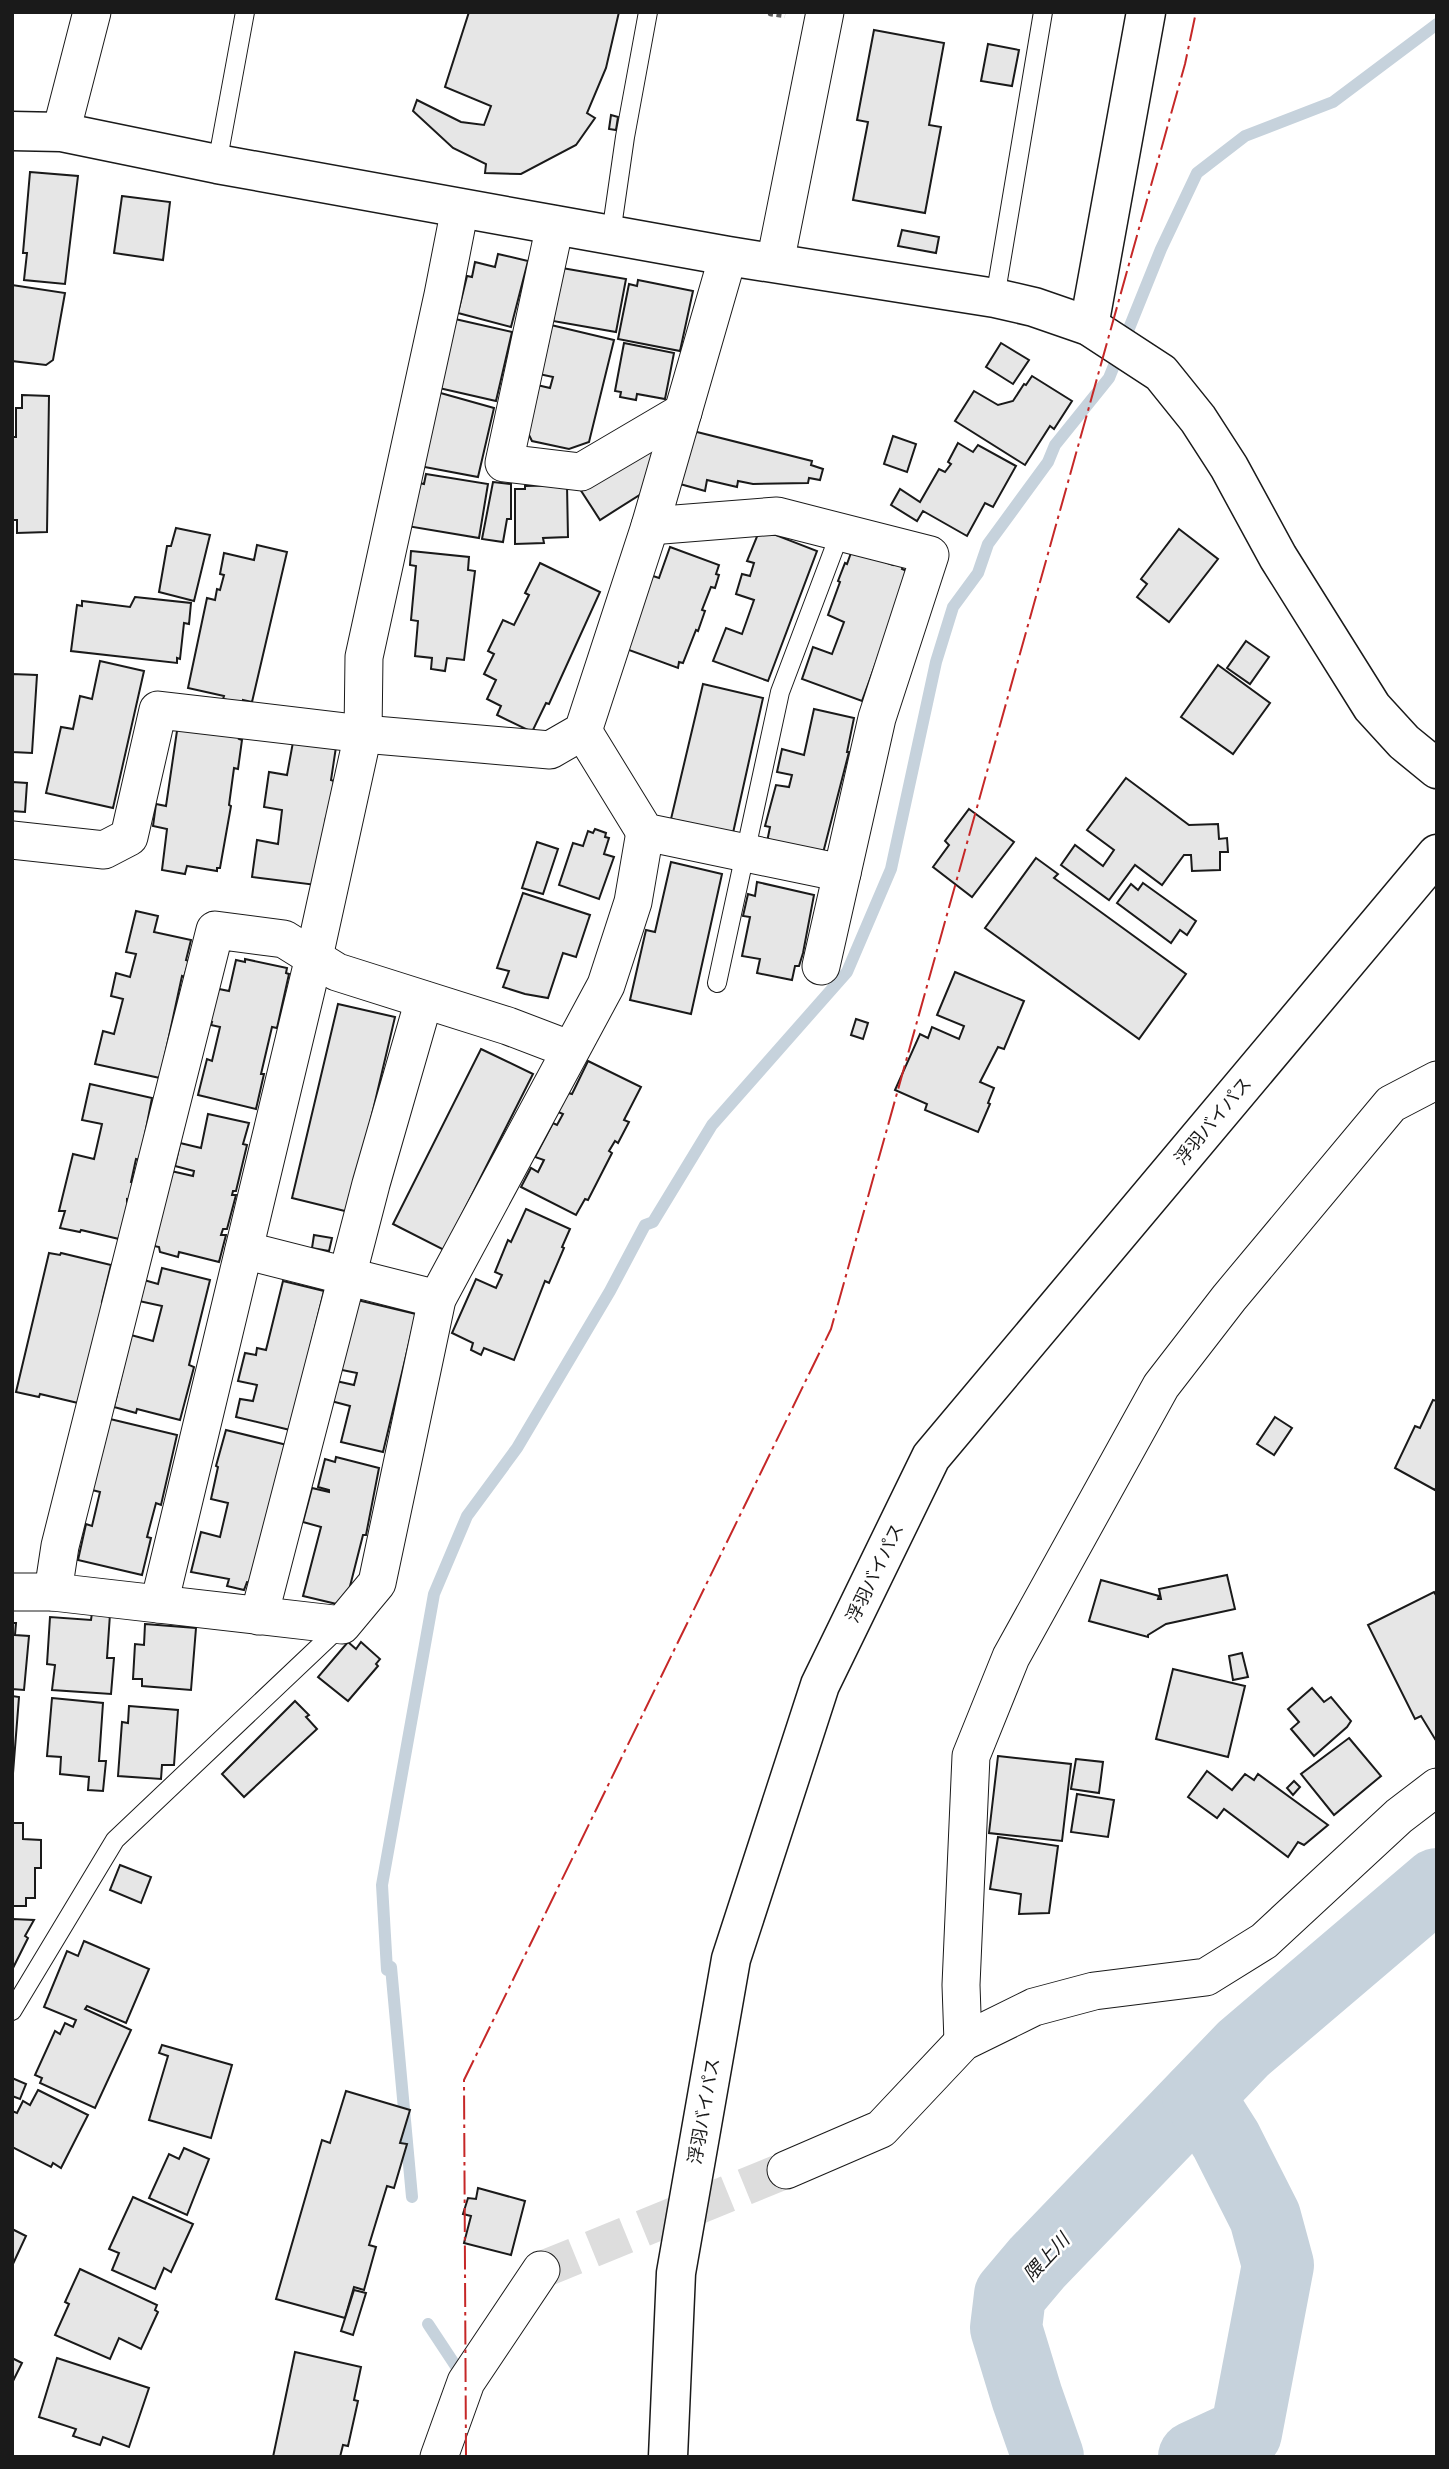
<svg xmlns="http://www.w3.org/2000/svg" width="1449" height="2469" font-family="'PT Serif','Noto Sans JP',serif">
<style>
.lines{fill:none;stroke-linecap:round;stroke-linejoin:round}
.stream{stroke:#c6d2dc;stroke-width:12}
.river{stroke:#c6d2dc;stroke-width:72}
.building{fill:#e6e6e6;stroke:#1a1a1a;stroke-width:2}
.street-tunnel{stroke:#ddd;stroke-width:37;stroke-dasharray:37 18;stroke-linecap:butt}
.lane-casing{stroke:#1a1a1a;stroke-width:20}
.street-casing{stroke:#1a1a1a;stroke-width:39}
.secondary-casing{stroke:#1a1a1a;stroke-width:41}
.highway-casing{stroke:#1a1a1a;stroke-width:41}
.path{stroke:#5f5f5f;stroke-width:4.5;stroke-dasharray:5 3.5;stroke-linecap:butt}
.lane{stroke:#fff;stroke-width:18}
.street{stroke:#fff;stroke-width:37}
.secondary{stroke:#fff;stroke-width:38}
.highway{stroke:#fff;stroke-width:38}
.power{stroke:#c62828;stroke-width:2;stroke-dasharray:24 5 3.5 5;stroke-linecap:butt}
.labels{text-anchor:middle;stroke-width:5;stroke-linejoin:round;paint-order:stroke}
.street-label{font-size:18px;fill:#1a1a1a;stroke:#fff}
.water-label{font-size:19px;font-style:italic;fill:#1a1a1a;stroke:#fff}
</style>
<rect width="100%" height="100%" fill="#fff"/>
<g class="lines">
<g class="stream">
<path d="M412,2197L391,1967L387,1970L382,1885L434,1594L467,1516L517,1448L610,1291L645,1225L653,1222L712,1125L847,972L891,869L936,662L953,607L978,573L988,544L1048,462L1055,445L1109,378L1161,249L1197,173L1245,136L1333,102L1437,24"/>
<path d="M428,2324L463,2377"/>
</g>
<g class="river">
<path d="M1048,2457L1027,2397L1006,2328L1010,2295L1037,2263L1243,2049L1437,1884"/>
<path d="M1194,2457L1246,2433L1278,2265L1265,2217L1226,2140L1198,2096"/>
</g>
</g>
<g class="building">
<path d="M469,12H619L606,68L587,113L595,118L576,145L521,174L485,173L486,164L453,148L413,111L417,100L461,122L484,125L491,106L445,87Z"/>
<path d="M874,30L944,43L929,125L941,127L925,213L853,200L868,122L857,120Z"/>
<path d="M988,44L1019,50L1012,86L981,81Z"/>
<path d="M611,115L618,117L616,130L609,129Z"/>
<path d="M30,172L78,176L65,284L24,280L27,253H23Z"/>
<path d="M122,196L170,202L163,260L114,253Z"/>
<path d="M902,230L939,237L936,253L898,246Z"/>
<path d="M498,254L528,261L511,327L458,313L467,276L472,277L475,262L495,267Z"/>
<path d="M562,268L626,279L616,332L553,321Z"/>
<path d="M638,280L693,291L680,351L618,339L629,284L637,286Z"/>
<path d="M12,285L65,293L53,360L46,365L12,361Z"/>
<path d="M455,319L512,332L496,401L439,388Z"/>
<path d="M551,325L614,340L589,442L569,449L532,441L527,431L537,385L550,388L553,377L539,374Z"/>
<path d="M624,343L674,353L665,399L637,394L636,400L620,397L621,392L615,391Z"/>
<path d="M1001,343L1029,360L1013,384L986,367Z"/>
<path d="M1032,376L1072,401L1054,429L1050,426L1025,465L955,421L974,391L998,405L1013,401L1024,384L1026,385Z"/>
<path d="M437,392L494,408L478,477L414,465Z"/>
<path d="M22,395L49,396L47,532L17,533V520H12V437H16V408H22Z"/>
<path d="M693,431L812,461L811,465L823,469L820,480L809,478L808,483L753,484L738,481L737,487L707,480L705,491L680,484Z"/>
<path d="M893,436L916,444L907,472L884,464Z"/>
<path d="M958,443L973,452L978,445L1016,466L993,507L985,503L967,536L923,511L917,521L891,505L900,489L920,502L939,469L945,472L951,464L948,462Z"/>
<path d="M647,446L653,453L641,494L600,520L578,486Z"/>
<path d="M426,474L488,484L479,538L407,526L410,481L424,484Z"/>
<path d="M493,482L511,484V519H507L503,542L482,539Z"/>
<path d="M567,485L568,537L543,538L544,543L515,544V489H525V486Z"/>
<path d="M176,528L210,535L194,601L159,592L167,546H171Z"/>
<path d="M760,529L817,551L768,681L713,661L726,628L742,634L754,600L736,594L742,574L750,576L754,563L747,561Z"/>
<path d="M1179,529L1218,559L1169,622L1137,597L1147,584L1141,579Z"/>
<path d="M257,545L287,552L252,702L243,700V704L223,699L224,696L188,688L207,598L215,600L217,589L220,590L224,575L220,574L224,553L254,560Z"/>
<path d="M670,547L719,565L716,574L719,575L715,588L711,587L702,610L705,611L698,631L696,630L683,663L679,662L678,668L618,646L650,575L659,578Z"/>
<path d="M852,550L893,565L895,561L904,564L902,569L909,572L862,701L802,679L813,647L832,654L844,622L828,615L840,582L838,581L845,563L847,564Z"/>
<path d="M411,551L469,557L468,570L475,571L464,660L447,658L445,671L431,669L432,658L415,656L418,621L411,620L416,566L410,565Z"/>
<path d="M540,563L600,592L549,704L546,703L532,732L497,715L501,706L487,699L496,680L484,674L494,654L488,651L503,620L514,625L529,595L525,593Z"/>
<path d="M135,597L191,603L189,624L184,623L180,659L177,658V663L71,651L77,605L82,606V601L130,607Z"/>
<path d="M1246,641L1269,657L1250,684L1227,668Z"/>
<path d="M100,661L144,671L113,808L46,793L61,727L73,729L80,696L92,699Z"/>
<path d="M1218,665L1270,703L1233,754L1181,717Z"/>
<path d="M12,674L37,675L32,753L12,752Z"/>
<path d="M703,684L763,698L733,833L671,819Z"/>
<path d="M814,709L854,718L847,752H849L823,853L767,842L770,827L765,826L776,785L789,787L792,775L777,772L782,749L804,755Z"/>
<path d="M178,724L240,737L239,739L242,740L238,769L234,768L229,805L231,806L220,868H217V871L187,866L185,874L162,870L167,829L153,826L156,804L166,806Z"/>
<path d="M293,742L336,747L331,780L334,781L329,817H326L316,885L252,877L257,840L278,844L282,810L264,807L269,772L287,775Z"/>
<path d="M1126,778L1189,825L1218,824L1219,839L1227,838L1228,852H1220V870L1192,871L1191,855H1184L1162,885L1135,865L1109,900L1061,865L1075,845L1103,866L1114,850L1087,830Z"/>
<path d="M12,782L27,783L25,812L12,811Z"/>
<path d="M969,809L1014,842L972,897L933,867L949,845L945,841Z"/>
<path d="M595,829L606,833L605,837L609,838L604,854L614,857L599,899L559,885L573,843L583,846L588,831L593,833Z"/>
<path d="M537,842L558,849L543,894L522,888Z"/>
<path d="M1036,858L1058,874L1054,878L1186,974L1139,1039L985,928Z"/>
<path d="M671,862L722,874L691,1014L630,1000L646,930L655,932Z"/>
<path d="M757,882L814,895L803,953L799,966H795L792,980L757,973L760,959L742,956L750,917L743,916L748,894L755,896Z"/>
<path d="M1143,883L1196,921L1187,935L1180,930L1171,943L1117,903L1131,884L1138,890Z"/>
<path d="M523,893L590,915L576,957L563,953L548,998L525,994L503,987L509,971L497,968Z"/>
<path d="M136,911L158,916L154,932L191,940L186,960L189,961L184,977L182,976L160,1078L95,1064L103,1031L114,1034L123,999L111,996L116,973L130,977L136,954L126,952Z"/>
<path d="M245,959L287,968L286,973L289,974L277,1028L272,1027L261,1074H264L256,1109L198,1095L207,1059L212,1061L220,1027L211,1025L212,1022L207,1021L214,988L229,991L236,960L245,962Z"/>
<path d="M955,972L1024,1001L1004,1049L998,1047L980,1082L994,1088L988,1103L990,1104L978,1132L925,1110L927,1104L895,1090L920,1034L928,1038L932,1027L959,1039L964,1026L937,1015Z"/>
<path d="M338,1004L395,1017L349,1212L292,1198Z"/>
<path d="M856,1019L868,1023L863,1039L851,1035Z"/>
<path d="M481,1049L533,1074L444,1250L393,1224Z"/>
<path d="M588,1061L641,1087L624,1120L629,1122L618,1143L615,1141L609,1151L612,1153L588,1200L585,1199L576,1215L521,1187L531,1168L538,1172L544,1160L535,1157L553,1123L557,1125L563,1114L558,1112L568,1093L572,1094Z"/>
<path d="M90,1084L152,1098L140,1160L136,1159L131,1182L135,1183L131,1200L127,1199V1202L130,1204L119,1239L81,1230L80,1232L60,1228L65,1211H59L73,1154L94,1159L102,1124L82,1120Z"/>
<path d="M208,1114L249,1123L243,1144L247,1145L236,1191H233L232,1195H236L227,1229H223L221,1235H226L219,1262L179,1252L178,1257L160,1252L159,1247L154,1246L171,1171L193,1176L194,1171L175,1166L180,1143L201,1148Z"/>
<path d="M526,1209L570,1229L562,1247L564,1248L549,1283L545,1281L514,1360L484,1348L481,1355L471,1350L473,1343L452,1333L476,1279L496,1288L502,1275L495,1272L508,1240L511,1242Z"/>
<path d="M314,1235L332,1238L329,1251L312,1248Z"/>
<path d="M49,1253L60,1255L61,1253L111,1265L102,1302L106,1303L78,1403L40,1394L39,1397L16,1392Z"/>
<path d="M162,1268L210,1280L189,1365L194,1367L180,1420L137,1409L136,1413L114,1407L131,1335L153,1341L162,1306L139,1301L144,1280L158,1284Z"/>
<path d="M283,1281L324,1291L290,1430L236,1417L240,1399L253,1401L257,1385L238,1381L245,1353L256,1355L257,1348L266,1350Z"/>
<path d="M353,1299L416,1314L383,1452L341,1442L350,1406L331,1401L336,1381L354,1385L357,1373L337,1369Z"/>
<path d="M1433,1400L1437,1401V1486L1435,1490L1395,1468L1415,1426L1420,1428Z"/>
<path d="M1275,1417L1292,1428L1274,1455L1257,1444Z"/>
<path d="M110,1419L177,1435L161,1505L156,1503L147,1537L151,1538L142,1575L78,1560L86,1524L92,1526L100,1492L92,1490Z"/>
<path d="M226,1430L287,1445L253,1583L247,1582L244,1590L227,1586L229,1579L191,1572L201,1532L220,1537L228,1503L211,1499L218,1467L216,1466Z"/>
<path d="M336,1457L379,1468L366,1535H363L345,1606L303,1596L321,1527L303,1522L312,1488L329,1492V1490L318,1487L325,1459L335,1462Z"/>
<path d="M1227,1575L1235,1609L1166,1624L1148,1635V1637L1089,1621L1101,1580L1159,1596L1158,1599H1161L1159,1589Z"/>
<path d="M1434,1592L1437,1597V1737L1435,1739L1421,1716L1415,1719L1368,1625Z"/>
<path d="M92,1613L110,1614L107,1658H114L111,1694L52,1690L55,1665L47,1664L50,1617L91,1620Z"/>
<path d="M12,1623H16L15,1635L29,1636L24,1690L12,1689Z"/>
<path d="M145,1624L196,1628L191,1690L142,1686V1679H133L135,1644L144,1645Z"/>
<path d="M348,1642L356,1649L361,1642L380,1659L376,1664L378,1666L348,1701L318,1677Z"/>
<path d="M1242,1653L1248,1677L1233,1680L1229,1656Z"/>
<path d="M1173,1669L1245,1686L1228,1757L1156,1739Z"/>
<path d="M1312,1688L1324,1702L1331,1697L1351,1721L1347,1727L1314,1756L1291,1729L1299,1722L1288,1709Z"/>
<path d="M12,1696L19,1697L12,1786Z"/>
<path d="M52,1698L103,1703L99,1761H106L103,1791L88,1790L89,1777L60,1774L61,1757L47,1756Z"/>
<path d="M295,1701L309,1715L306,1717L317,1729L244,1797L222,1774Z"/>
<path d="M129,1706L178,1710L174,1765H162L161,1779L118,1776L122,1722L128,1723Z"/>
<path d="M1349,1738L1381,1776L1334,1815L1301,1774Z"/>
<path d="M998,1756L1071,1764L1062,1841L989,1833Z"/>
<path d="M1076,1759L1103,1762L1099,1793L1071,1789Z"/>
<path d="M1207,1771L1232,1790L1245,1774L1254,1780L1258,1774L1328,1825L1304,1845L1298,1842L1288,1857L1224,1809L1217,1818L1188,1797Z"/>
<path d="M1294,1781L1300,1787L1293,1795L1287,1788Z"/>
<path d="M1077,1794L1114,1800L1108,1837L1071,1832Z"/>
<path d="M12,1823H23V1839L41,1840V1868H35V1898H26V1906H12Z"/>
<path d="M998,1837L1058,1846L1049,1913L1019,1914L1021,1894L990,1889Z"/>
<path d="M120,1865L151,1877L141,1903L110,1890Z"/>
<path d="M12,1919L34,1920L25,1936L28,1938L12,1970Z"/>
<path d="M84,1941L149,1969L126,2023L87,2006L85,2009L131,2030L95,2108L40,2083L42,2078L35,2075L55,2031L60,2034L65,2023L73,2027L76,2020L44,2007L67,1951L78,1956Z"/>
<path d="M162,2045L232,2065L211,2138L149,2120L168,2056L159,2053Z"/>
<path d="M12,2078L26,2084L20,2099L12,2096Z"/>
<path d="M38,2090L88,2115L61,2168L53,2163L51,2167L12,2147V2111L17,2113L23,2101L30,2105Z"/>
<path d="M346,2091L410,2110L400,2143L407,2144L394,2188L387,2186L369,2245L376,2247L364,2290L354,2287L345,2318L276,2299L322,2140L330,2143Z"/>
<path d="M184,2148L209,2159L187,2215L149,2198L169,2154L179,2159Z"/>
<path d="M478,2188L525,2201L511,2255L464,2243L471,2216L463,2214L468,2198L476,2199Z"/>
<path d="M133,2197L193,2224L171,2272L164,2268L155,2289L112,2270L119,2253L109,2249Z"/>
<path d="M12,2229L26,2236L12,2266Z"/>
<path d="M80,2269L157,2305L155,2310L158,2312L141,2349L119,2338L110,2359L55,2335L69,2304L65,2302Z"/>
<path d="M354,2290L366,2293L353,2335L341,2331Z"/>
<path d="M295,2352L361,2367L354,2400L358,2401L348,2446L343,2445L340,2457H273Z"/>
<path d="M12,2358L22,2363L12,2383Z"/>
<path d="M57,2358L149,2388L129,2447L103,2437L100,2445L73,2436L76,2429L39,2417Z"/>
</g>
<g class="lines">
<path class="street-tunnel" d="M541,2270L786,2170"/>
<g class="lane-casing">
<g id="lane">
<path d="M217,164L245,12"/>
<path d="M611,234L625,137L648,12"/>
<path d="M995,298L1043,12"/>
<path d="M717,983L780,692L840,533"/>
<path d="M12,2011L115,1840L342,1625"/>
</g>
</g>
<g class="street-casing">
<g id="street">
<path d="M61,132L92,12"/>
<path d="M555,225L504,463L581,472L683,412"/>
<path d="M775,263L825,12"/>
<path d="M650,526L777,516L930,555L877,718L821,966"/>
<path d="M583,731L645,832L842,873"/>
<path d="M12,840L104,850L129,837L158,710L363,734L550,750L583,731L650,526L728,256"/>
<path d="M571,1050L508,1026L337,972L284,939L215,930L60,1546L53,1592L342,1625L377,1583L437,1299L606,985L633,902L645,832"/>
<path d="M244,1250L437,1299"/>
<path d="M12,1592H53"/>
<path d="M159,1604L314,957L363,734L364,657L443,295L460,208"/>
<path d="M259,1616L371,1184L424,1000"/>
<path d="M963,2042L961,1985L971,1756L1011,1657L1161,1386L1229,1298L1391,1104L1437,1080"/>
<path d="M786,2170L881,2129L963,2042L1034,2007L1094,1991L1206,1977L1264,1941L1399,1816L1437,1787"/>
<path d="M439,2457L466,2382L541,2270"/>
</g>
</g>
<g class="secondary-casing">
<g id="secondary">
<path d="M12,131L61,132L217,164L555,225L728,256L995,298L1034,307L1089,326L1161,373L1198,419L1229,467L1278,557L1372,707L1404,742L1437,769"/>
<path d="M1089,326L1146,12"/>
</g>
</g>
<g class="highway-casing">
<path id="highway" d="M668,2457L676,2273L731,1959L820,1685L931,1457L1437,854"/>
</g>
<path class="path" d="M770,12V14L785,16"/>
<use href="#lane" class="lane"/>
<use href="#street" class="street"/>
<use href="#secondary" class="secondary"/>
<use href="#highway" class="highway"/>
<path class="power" d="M466,2457L464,2080L831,1329L1185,64L1196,12"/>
</g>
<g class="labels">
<g class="street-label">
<text transform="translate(1213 1121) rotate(-50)" y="6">浮羽バイパス</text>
<text transform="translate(875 1573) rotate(-64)" y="6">浮羽バイパス</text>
<text transform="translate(704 2111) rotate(-80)" y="6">浮羽バイパス</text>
</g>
<g class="water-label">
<text transform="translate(1046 2257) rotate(-47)" y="7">隈上川</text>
</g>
</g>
<rect width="1449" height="2469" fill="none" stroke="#1a1a1a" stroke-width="28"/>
</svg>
